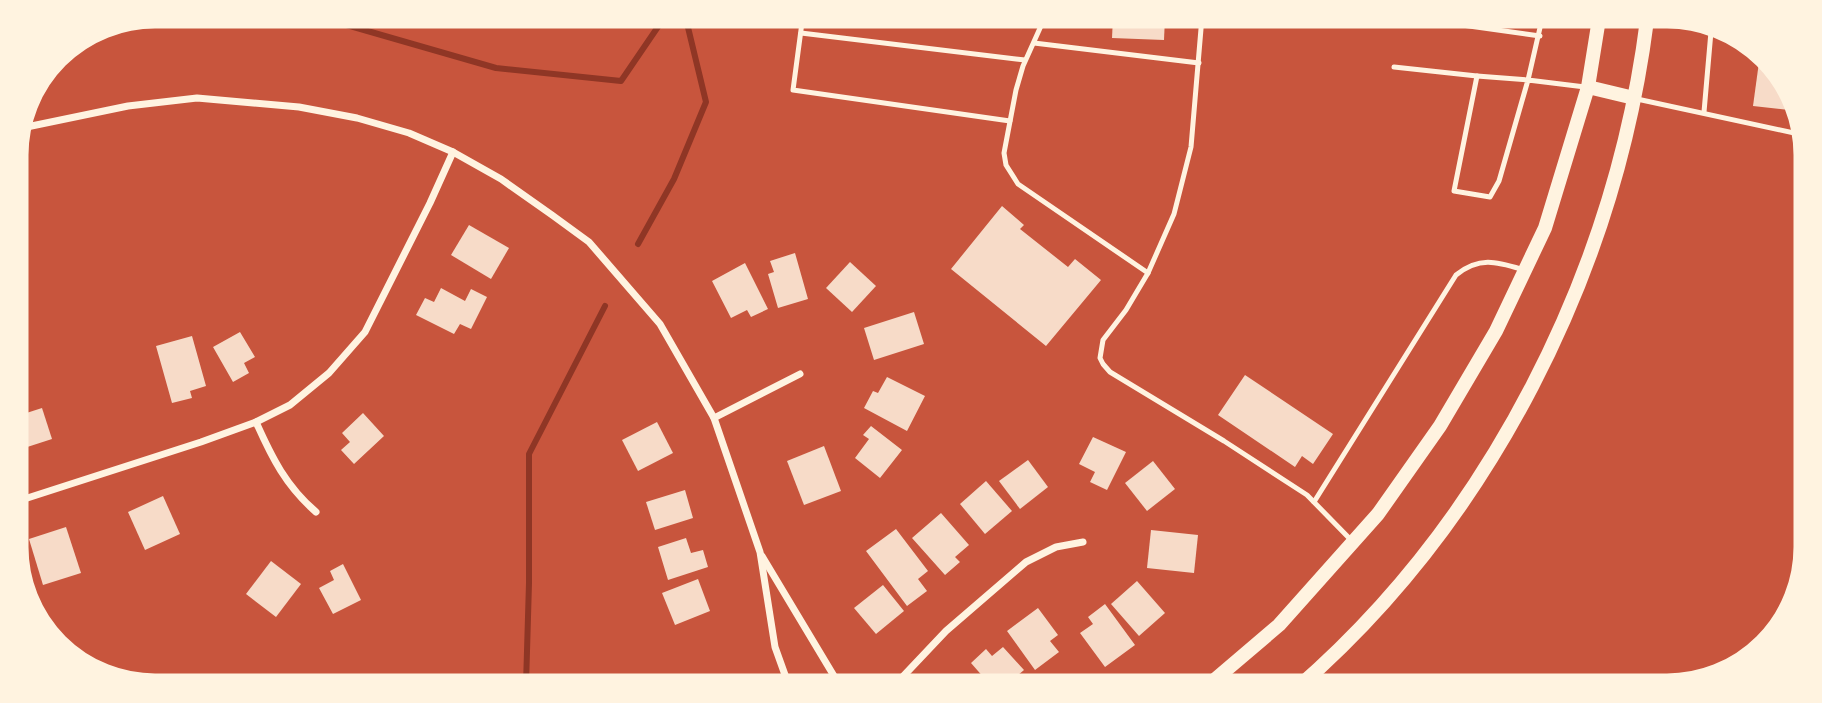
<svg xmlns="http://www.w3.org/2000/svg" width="1822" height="703" font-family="Literata,serif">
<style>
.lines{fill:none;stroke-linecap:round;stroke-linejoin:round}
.stream{stroke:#8f3625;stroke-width:6}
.building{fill:#f7dbc8}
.service{stroke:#fff3e0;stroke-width:5}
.minor{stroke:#fff3e0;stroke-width:7}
.secondary{stroke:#fff3e0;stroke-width:14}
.rim{fill:none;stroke:#fff3e0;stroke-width:9}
</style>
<rect width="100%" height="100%" fill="#c8553d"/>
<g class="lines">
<g class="stream">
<path d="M305,13L496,68L621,81L666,15"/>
<path d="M638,244L674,179L706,102L685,15"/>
<path d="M526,685L529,583V454L605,306"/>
</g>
</g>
<g class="building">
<path d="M921,16H1001L1000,27L921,18Z"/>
<path d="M1113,17H1165L1164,40L1112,38Z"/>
<path d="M1759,62L1774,64L1780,68L1798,111L1753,106Z"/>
<path d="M1002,206L1024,225L1020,229L1068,267L1075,259L1101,280L1046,346L951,269Z"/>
<path d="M469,225L509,248L491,279L451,255Z"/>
<path d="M795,253L808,299L778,308L768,274L774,272L770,261Z"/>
<path d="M850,262L876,286L852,312L826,288Z"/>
<path d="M745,263L768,309L751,317L747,310L731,318L712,281Z"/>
<path d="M441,288L465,301L471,289L487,297L471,329L460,324L454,334L416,315L425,298L434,302Z"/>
<path d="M914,312L924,344L874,360L864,328Z"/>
<path d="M240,332L255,357L244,363L249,373L233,382L213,347Z"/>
<path d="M192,336L206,386L190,391L192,398L172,403L156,346Z"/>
<path d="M1245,375L1333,434L1313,464L1302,456L1295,467L1218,415Z"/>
<path d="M887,377L925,396L907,431L864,408L873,391L878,393Z"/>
<path d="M42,408L52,439L18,450L14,440V417Z"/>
<path d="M363,413L384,436L354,464L341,450L350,442L342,433Z"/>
<path d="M657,422L673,453L638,471L622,440Z"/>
<path d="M871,426L902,450L880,478L855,458L869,439L863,435Z"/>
<path d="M1093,437L1126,452L1107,490L1090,482L1095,472L1079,464Z"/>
<path d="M824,446L841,491L804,505L787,461Z"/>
<path d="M1028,460L1048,487L1020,509L999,481Z"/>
<path d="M1153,461L1175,489L1147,511L1125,483Z"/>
<path d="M986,481L1012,511L985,534L960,504Z"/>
<path d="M685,490L693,518L655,530L646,502Z"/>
<path d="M163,496L180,534L145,550L128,512Z"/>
<path d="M941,513L969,545L955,557L960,562L945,575L912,538Z"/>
<path d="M66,527L81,573L43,585L29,539Z"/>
<path d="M896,529L928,571L918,579L927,591L907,606L866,551Z"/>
<path d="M1151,530L1198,535L1194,573L1147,568Z"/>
<path d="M686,538L691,553L703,550L708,567L668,580L658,547Z"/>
<path d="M15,554L24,581L19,583L15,575Z"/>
<path d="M271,561L301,584L276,617L246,594Z"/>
<path d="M343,564L361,600L333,614L319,588L334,580L330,571Z"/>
<path d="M698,579L710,611L675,625L662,593Z"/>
<path d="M1137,581L1165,613L1139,636L1111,604Z"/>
<path d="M883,585L904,611L876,634L854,608Z"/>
<path d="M1105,604L1135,645L1105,667L1080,633L1093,624L1088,617Z"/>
<path d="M1038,608L1058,635L1050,641L1059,652L1035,670L1007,631Z"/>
<path d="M1003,647L1024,670L1004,687H992L971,663L986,649L992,656Z"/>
<path d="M958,679L965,686L971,681L977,687H949Z"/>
</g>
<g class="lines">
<g class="service">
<path d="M803,15L793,90L1010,121"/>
<path d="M1045,17L1023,66L1016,90L1004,153L1006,165L1018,184L1148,273"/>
<path d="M1202,17L1191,147L1174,214L1148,273L1126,310L1103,340L1100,358L1103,364L1110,372L1224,441L1307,495L1351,540"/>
<path d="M1412,18L1540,36"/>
<path d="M1542,19L1528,80L1477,76L1454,191L1490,197L1499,181L1528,80L1585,87"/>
<path d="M801,33L1025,60"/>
<path d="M1034,43L1199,63"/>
<path d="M1394,67L1477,76"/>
<path d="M1637,99L1808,136"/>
<path d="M1704,112L1712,20"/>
<path d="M1314,502L1456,275C1480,256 1497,262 1524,270"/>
</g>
<g class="minor">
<path d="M17,129L128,106L197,98L299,107L357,118L409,133L453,152L501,179L552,215L589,242L660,324L714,418L760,552L775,647L789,686"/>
<path d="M714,418L800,374"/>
<path d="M256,422C272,458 286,486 316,512"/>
<path d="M15,502L201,442L256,422L290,405L329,373L365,332L430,203L453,152"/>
<path d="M762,556L840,686"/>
<path d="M893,687L946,631L1026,562L1056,547L1083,542"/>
</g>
<g class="secondary">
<path d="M1588,87L1634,98"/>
<path d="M1205,688L1279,625L1378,514L1440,426L1496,331L1545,228L1588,87L1599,19"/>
<path d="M1296,689C1490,521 1615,272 1647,20"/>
</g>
</g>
<path d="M0 0H1822V703H0ZM155 24H1667A131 131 0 0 1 1798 155V547A131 131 0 0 1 1667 678H155A131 131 0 0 1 24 547V155A131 131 0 0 1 155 24Z" fill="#fff3e0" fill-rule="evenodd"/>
<path class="rim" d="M155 24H1667A131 131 0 0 1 1798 155V547A131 131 0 0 1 1667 678H155A131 131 0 0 1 24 547V155A131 131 0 0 1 155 24Z"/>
</svg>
